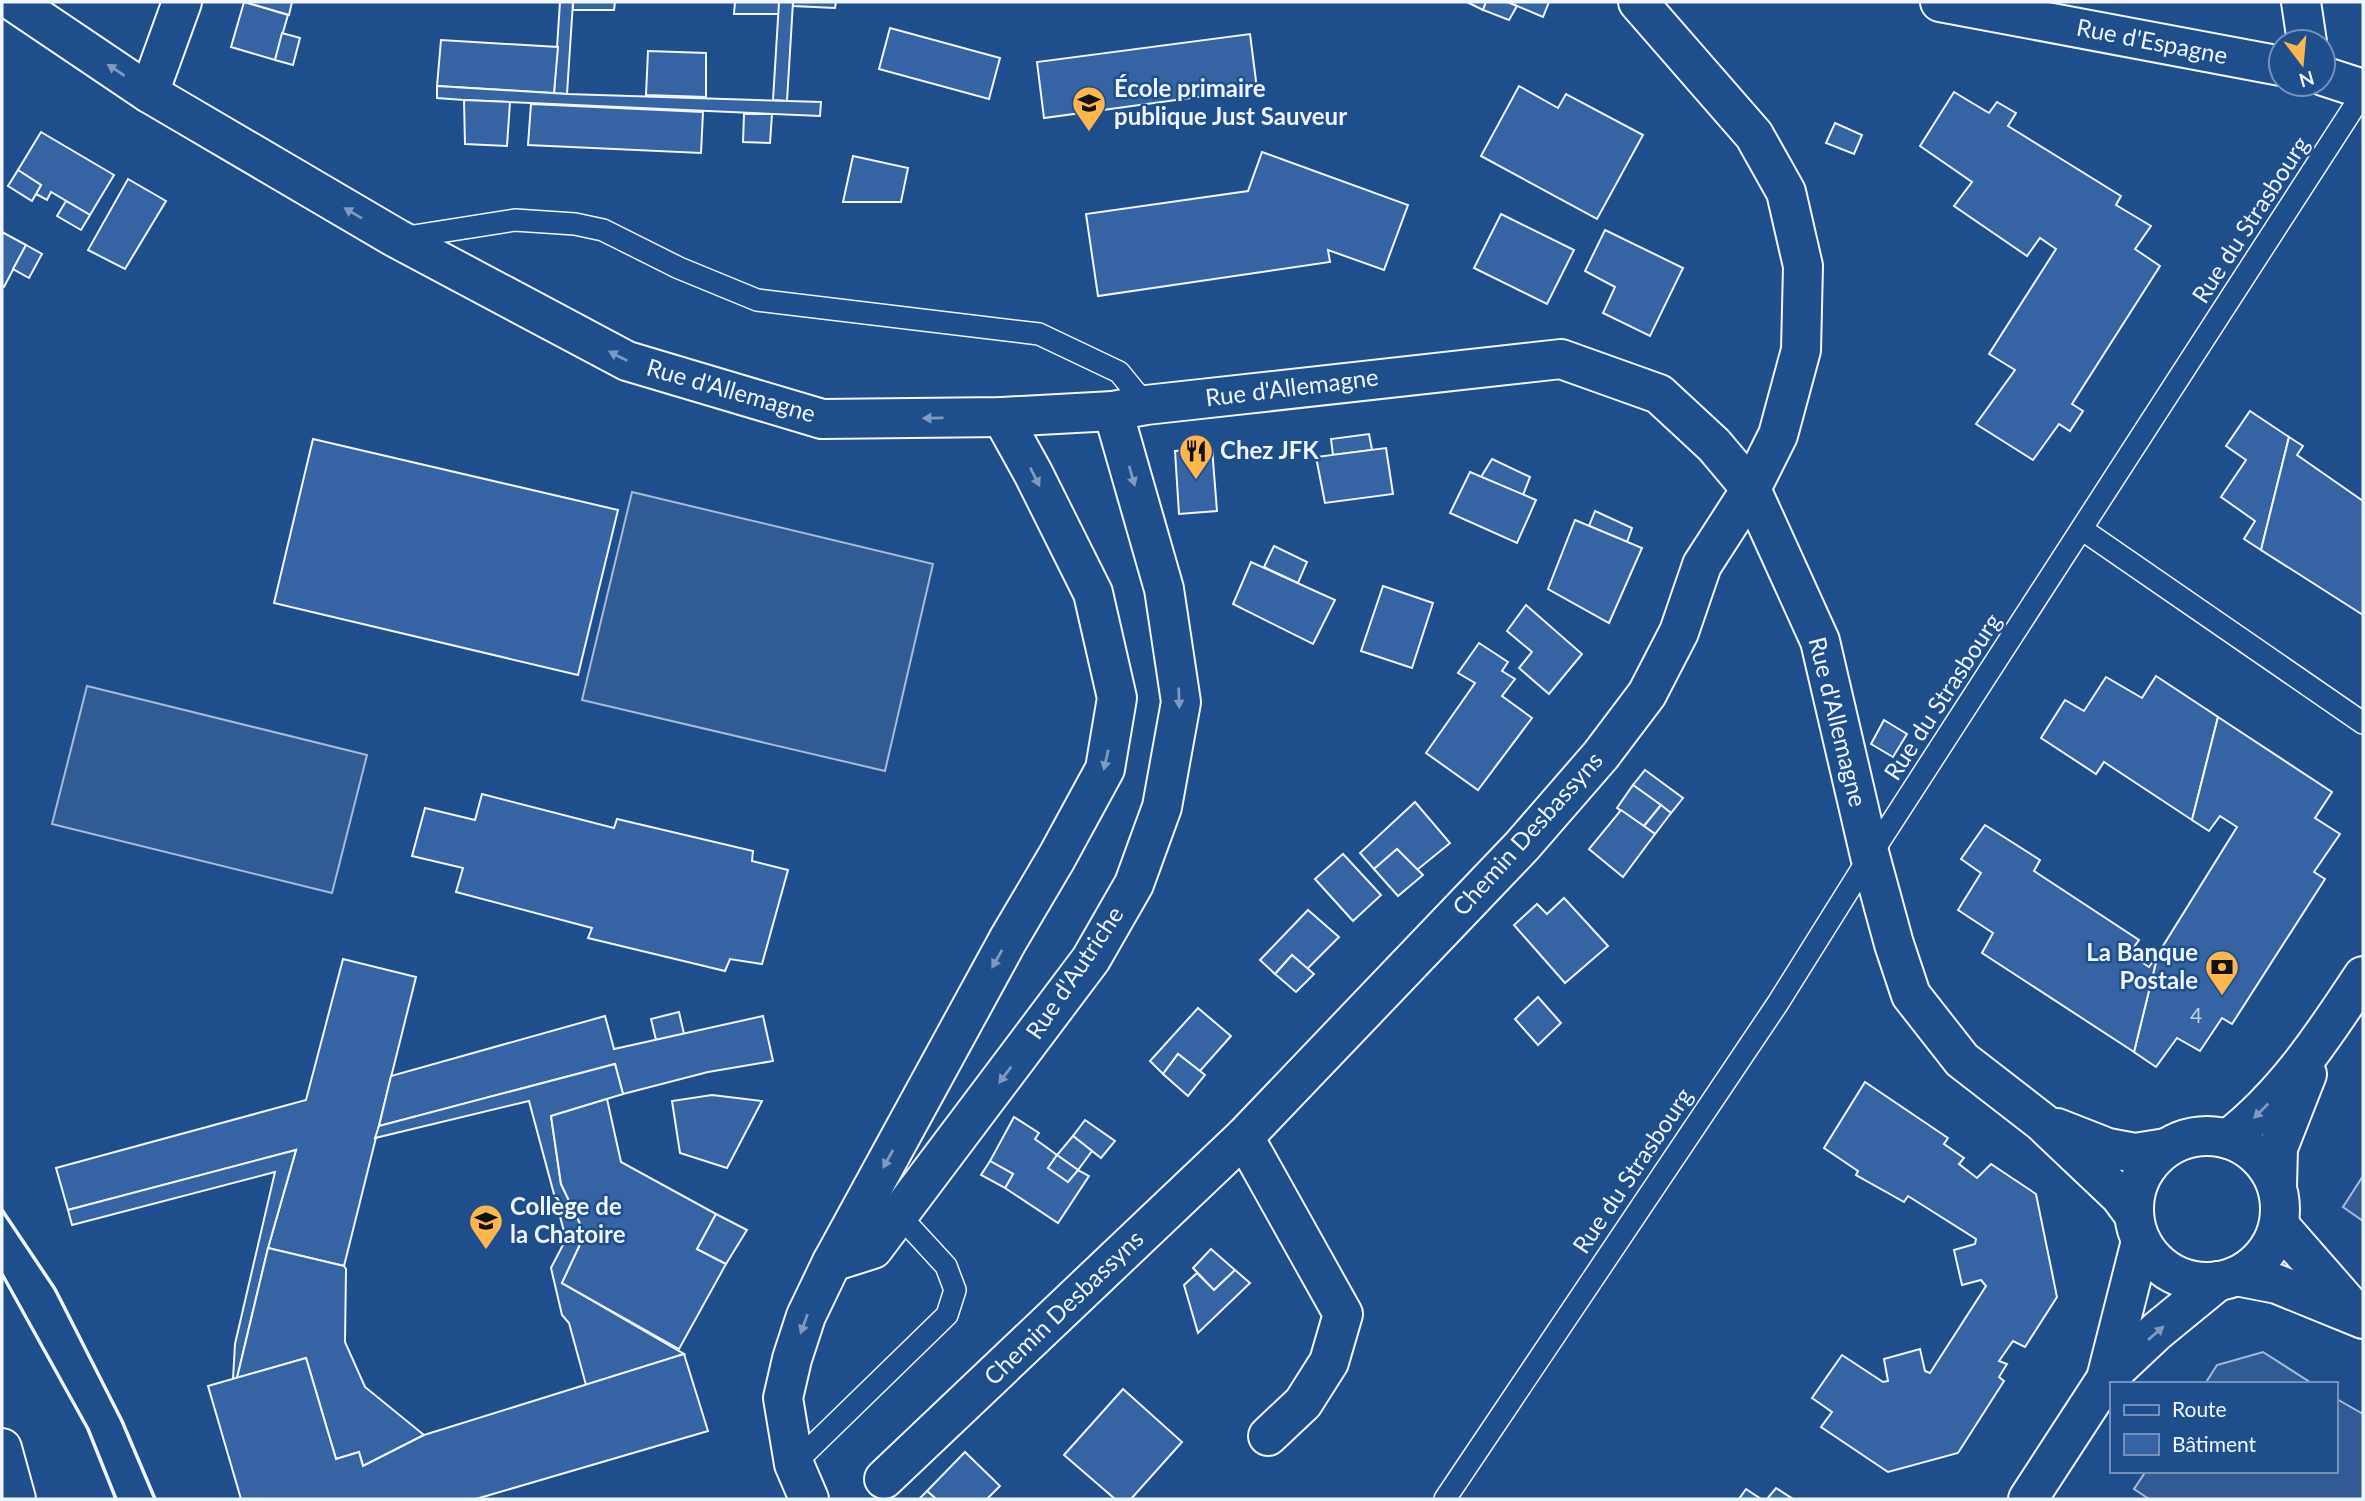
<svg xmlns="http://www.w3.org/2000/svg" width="2365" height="1501" font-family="Lato,sans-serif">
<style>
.built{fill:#305b95;stroke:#a8bbd7;stroke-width:2}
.building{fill:#3563a3;stroke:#f2f6ff;stroke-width:2}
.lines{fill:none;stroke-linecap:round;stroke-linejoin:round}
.lane-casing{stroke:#f2f6ff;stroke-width:24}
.street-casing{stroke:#f2f6ff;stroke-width:42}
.secondary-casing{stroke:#f2f6ff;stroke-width:42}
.lane{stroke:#1f4e8c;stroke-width:21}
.street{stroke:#1f4e8c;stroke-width:38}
.secondary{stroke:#1f4e8c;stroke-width:38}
.wall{stroke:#f2f6ff;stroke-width:3.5}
.oneway{fill:#7e9ac0}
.labels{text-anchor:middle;stroke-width:5;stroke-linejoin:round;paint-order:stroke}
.number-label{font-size:21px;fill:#c3d1e8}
.street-label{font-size:24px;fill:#f2f6ff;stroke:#1f4e8c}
.poi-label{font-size:24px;font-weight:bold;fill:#f2f6ff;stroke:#1f4e8c;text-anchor:start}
</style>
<rect width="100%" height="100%" fill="#1f4e8c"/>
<g class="built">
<path d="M632,492L933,564L885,771L582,700Z"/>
<path d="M87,686L367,755L332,893L52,824Z"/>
<path d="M2363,1176V1221L2343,1207Z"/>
<path d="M2263,1352L2313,1384H2205L2217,1365Z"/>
<path d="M2335,1398L2363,1414V1499H2149L2134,1489L2146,1471H2335Z"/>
</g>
<g class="building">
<path d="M244,2H292L289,15Z"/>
<path d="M244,2L288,15L275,60L231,47Z"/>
<path d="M560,2H573L567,94L554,93Z"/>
<path d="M573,2H615L614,10H573Z"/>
<path d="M735,2H779V14H734Z"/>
<path d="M779,2H793L787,101L773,100Z"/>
<path d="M793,2H836L835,8L793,6Z"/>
<path d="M1467,2H1486L1483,10Z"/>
<path d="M1486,2H1508L1517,6L1509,20L1483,10Z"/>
<path d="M1508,2H1549L1543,17Z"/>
<path d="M890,28L1000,58L989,99L879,69Z"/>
<path d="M282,33L300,38L293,65L275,60Z"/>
<path d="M1250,34L1257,89L1044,118L1037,62Z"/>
<path d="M441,40L558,47L554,93L437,86Z"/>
<path d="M648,51L706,53V97L646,95Z"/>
<path d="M437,86L567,94L821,102L820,116L464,100L437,98Z"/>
<path d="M1519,86L1558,108L1566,94L1643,135L1597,219L1481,156Z"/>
<path d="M1954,92L1989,113L1997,102L2016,113L2008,126L2121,196L2116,205L2151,226L2135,249L2160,266L2072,404L2083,411L2070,431L2059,424L2033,460L1976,424L2015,370L1989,354L2056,249L2040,238L2027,256L1954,206L1972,182L1920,146Z"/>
<path d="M464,100L510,102L507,146L465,144Z"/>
<path d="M531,104L703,112L701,153L528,145Z"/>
<path d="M744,114H772L770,143L743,142Z"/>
<path d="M1835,123L1862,135L1854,154L1826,143Z"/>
<path d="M41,132L114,175L90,215L51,192L47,200L36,194L41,185L18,170Z"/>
<path d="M1262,152L1408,205L1384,270L1328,250L1330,262L1098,296L1086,214L1248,191Z"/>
<path d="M853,156L908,168L901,202H843Z"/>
<path d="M18,170L41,185L32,201L8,186Z"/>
<path d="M128,179L166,201L125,269L88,250Z"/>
<path d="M66,201L90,215L81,230L57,216Z"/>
<path d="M1501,214L1574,250L1547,304L1474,268Z"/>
<path d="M1605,230L1683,268L1650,336L1603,313L1615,287L1585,271Z"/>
<path d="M2,232L26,245L4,287L2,286Z"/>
<path d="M26,245L42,254L29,278L13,269Z"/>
<path d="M2250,411L2289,437L2261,550L2244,539L2255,521L2221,497L2246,460L2226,446Z"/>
<path d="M1369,434L1372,450L1333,455L1331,439Z"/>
<path d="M2289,437L2303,446L2297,455L2363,501V615L2261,550Z"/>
<path d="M313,439L618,510L578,675L274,603Z"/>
<path d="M1212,448L1217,511L1179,514L1175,451Z"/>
<path d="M1386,448L1393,494L1325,503L1316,457Z"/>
<path d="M1492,459L1530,477L1523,495L1481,477Z"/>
<path d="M1470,472L1536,500L1517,543L1450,513Z"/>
<path d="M1595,511L1632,528L1627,542L1589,526Z"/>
<path d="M1575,520L1642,548L1609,623L1548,589Z"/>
<path d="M1274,546L1307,562L1298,583L1264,567Z"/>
<path d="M1251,562L1335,600L1313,644L1233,604Z"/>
<path d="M1383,586L1433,603L1412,668L1361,651Z"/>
<path d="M1526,605L1582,654L1549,694L1519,668L1532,652L1507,631Z"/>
<path d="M1479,643L1508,662L1502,671L1515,679L1502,696L1532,718L1478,790L1426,753L1475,683L1458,673Z"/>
<path d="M2156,676L2218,717L2192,820L2104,762L2096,774L2041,738L2065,700L2084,711L2106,677L2142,698Z"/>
<path d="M2218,717L2332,792L2315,818L2340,834L2314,872L2325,879L2232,1024L2222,1018L2200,1051L2177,1038L2156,1067L2134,1052L2158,954L2237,827L2220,816L2209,831L2192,820Z"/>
<path d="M1884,720L1907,734L1893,757L1871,744Z"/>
<path d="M1645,770L1683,798L1671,813L1633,785Z"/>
<path d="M1633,785L1661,805L1644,826L1617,808Z"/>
<path d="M482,794L614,828L617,819L753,851L752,861L788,870L762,964L730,959L725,971L588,938L592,928L456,892L463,868L412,856L425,808L475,820Z"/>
<path d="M1415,802L1450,843L1417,870L1397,849L1374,869L1360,853Z"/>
<path d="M1661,805L1671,813L1655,834L1644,826Z"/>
<path d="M1621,810L1655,834L1623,877L1589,849Z"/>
<path d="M1985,825L2040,860L2034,871L2139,940L2129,954L2149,967L2158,954L2134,1052L1982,953L1993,933L1958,910L1981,873L1961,859Z"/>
<path d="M1397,849L1423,875L1398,896L1374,869Z"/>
<path d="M1343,854L1381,895L1353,921L1315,879Z"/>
<path d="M1564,898L1608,946L1565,983L1514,925L1537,904L1547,914Z"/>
<path d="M1308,910L1339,937L1307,969L1292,955L1275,974L1260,960Z"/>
<path d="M1292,955L1314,974L1296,992L1275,974Z"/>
<path d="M343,959L416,977L344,1266L268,1248L296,1150L68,1210L56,1168L306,1100Z"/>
<path d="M1538,997L1561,1023L1538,1045L1515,1019Z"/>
<path d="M1198,1008L1231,1036L1200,1071L1178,1054L1163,1074L1150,1061Z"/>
<path d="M679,1012L684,1034L656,1040L651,1019Z"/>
<path d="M605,1016L614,1049L763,1016L773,1061L708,1072L623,1094L615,1064L379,1126L391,1076Z"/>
<path d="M1178,1054L1205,1075L1188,1096L1163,1074Z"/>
<path d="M615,1064L623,1094L551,1116L561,1184L585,1234L562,1283L684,1354L586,1385L569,1323L562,1315L551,1268L566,1239L529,1101L375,1138L379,1126Z"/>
<path d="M1865,1082L1948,1138L1944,1144L1964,1158L1959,1164L1977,1178L1991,1164L2036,1194L2057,1297L2025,1347L2013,1341L1999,1361L2007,1364L1999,1377L2004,1381L1958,1453L1888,1472L1821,1427L1832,1412L1812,1398L1842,1355L1883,1382L1888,1381L1884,1359L1920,1349L1925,1371L1930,1373L1986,1286L1981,1280L1962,1285L1954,1250L1975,1244L1976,1239L1908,1196L1904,1202L1856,1175L1858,1171L1824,1148Z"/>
<path d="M712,1095L762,1101L727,1168L680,1153L672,1101Z"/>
<path d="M607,1099L621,1162L716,1214L697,1249L726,1264L679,1349L562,1283L585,1234L561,1184L551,1116Z"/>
<path d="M1014,1117L1039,1133L1035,1139L1057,1155L1048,1168L1068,1182L1078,1170L1089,1176L1058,1223L1005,1188L1013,1174L990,1161Z"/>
<path d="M1085,1120L1115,1141L1101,1158L1073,1136Z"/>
<path d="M1073,1136L1092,1151L1078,1170L1057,1155Z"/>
<path d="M296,1150L268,1248L237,1378L233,1379L235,1344L275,1172L72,1225L68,1210Z"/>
<path d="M1057,1155L1078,1170L1068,1182L1048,1168Z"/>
<path d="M990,1161L1013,1174L1005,1188L981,1175Z"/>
<path d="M716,1214L747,1230L726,1264L697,1249Z"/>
<path d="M268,1248L344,1266L346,1269L345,1342L365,1387L424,1435L363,1466L359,1452L336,1459L306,1358L237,1378Z"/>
<path d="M1211,1249L1235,1270L1214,1290L1193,1268Z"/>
<path d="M1235,1270L1250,1283L1198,1333L1184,1285L1197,1273L1214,1290Z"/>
<path d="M684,1354L708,1431L476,1499H241L208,1386L306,1358L336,1459L359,1452L363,1466L424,1435Z"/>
<path d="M1123,1389L1182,1442L1131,1499H1115L1064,1455Z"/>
<path d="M965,1452L1000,1486L987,1499H936L927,1491Z"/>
<path d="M1776,1488L1793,1499H1767Z"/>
<path d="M1746,1489L1761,1499H1739Z"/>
<path d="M927,1491L936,1499H919Z"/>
</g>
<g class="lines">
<g class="lane-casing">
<g id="lane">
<path d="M401,238L515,220L575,224L603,230L679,268L757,300L1039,334L1119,372L1146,405"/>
<path d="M2083,530L2363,723"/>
<path d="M794,1464L947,1315L955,1290L946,1266L900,1216"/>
<path d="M1445,1499L1778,1003L1870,856L2363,93"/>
</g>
</g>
<g class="street-casing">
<g id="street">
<path d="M14,2L149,93L396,238L627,361L822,419L1002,417L1113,411L1146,405L1561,359L1659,394L1714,445L1751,489L1820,641L1870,856L1894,944L1911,995L1962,1060L2042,1122L2120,1196L2134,1215"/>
<path d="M1940,2L2281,66"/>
<path d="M2301,2L2307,42"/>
<path d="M2323,76L2363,89"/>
<path d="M149,93L182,2"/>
<path d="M2057,1128L2108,1148L2135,1153L2166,1148"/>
<path d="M1244,1137L1343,1314L1329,1362L1303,1403L1268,1436"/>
<path d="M2279,1225L2356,1313"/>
<path d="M832,1262L873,1249L1091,959L1134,884L1162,807L1181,702L1164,589L1113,411"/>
<path d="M2236,1276L2277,1284L2363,1319"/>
<path d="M2,1448L16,1499"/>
<path d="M884,1479L1244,1137L1522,846L1601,755L1647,694L1679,632L1702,565L1751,489L1778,435L1801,350L1803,266L1786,192L1754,135L1638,2"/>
<path d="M809,1499L794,1464L783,1398L792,1359L806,1316L832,1262L1008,940L1057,857L1105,769L1117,698L1093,593L1033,473L1002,417"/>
</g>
</g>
<g class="secondary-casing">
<g id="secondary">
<circle cx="2207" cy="1209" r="73"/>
<path d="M2228,1139C2285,1095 2324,1035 2363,976"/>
<path d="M2277,1186L2278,1148L2307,1074"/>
<path d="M2106,1379L2141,1241"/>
<path d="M2028,1499L2106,1379L2157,1331L2218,1281"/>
</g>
</g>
<use href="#lane" class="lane"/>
<use href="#street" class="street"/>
<use href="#secondary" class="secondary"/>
<g class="wall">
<path d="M2,1210L55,1289L122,1421L155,1499"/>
<path d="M2,1274L88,1429L116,1499"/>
</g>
</g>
<defs><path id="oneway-solid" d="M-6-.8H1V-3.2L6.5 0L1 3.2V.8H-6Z" transform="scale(1.75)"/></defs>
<g class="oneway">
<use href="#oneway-solid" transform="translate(116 70) rotate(-146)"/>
<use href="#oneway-solid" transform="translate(353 213) rotate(-149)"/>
<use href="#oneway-solid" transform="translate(618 356) rotate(-153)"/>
<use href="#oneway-solid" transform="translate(933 418) rotate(179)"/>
<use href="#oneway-solid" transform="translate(1132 476) rotate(74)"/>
<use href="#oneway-solid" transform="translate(1035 477) rotate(63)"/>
<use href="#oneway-solid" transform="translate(1179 698) rotate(88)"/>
<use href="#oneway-solid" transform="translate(1106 760) rotate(103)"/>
<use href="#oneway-solid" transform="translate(997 959) rotate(119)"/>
<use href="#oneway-solid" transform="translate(1005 1075) rotate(127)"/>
<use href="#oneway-solid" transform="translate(2261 1111) rotate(135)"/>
<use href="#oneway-solid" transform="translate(888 1159) rotate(119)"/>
<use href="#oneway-solid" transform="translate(804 1324) rotate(110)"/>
<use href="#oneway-solid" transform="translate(2156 1333) rotate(-41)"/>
</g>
<defs>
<g id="school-pin" transform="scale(1.75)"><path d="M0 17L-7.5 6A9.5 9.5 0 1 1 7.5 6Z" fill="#ffb74d" stroke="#1f4e8c"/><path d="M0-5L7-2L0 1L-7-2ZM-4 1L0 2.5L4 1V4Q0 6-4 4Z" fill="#111"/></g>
<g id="restaurant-pin" transform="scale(1.75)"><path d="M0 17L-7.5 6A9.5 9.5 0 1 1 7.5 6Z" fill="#ffb74d" stroke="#1f4e8c"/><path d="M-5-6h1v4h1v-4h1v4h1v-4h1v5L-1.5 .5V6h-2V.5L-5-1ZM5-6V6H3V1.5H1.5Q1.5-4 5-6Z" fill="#111"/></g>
<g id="bank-pin" transform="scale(1.75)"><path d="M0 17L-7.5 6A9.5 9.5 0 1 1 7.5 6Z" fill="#ffb74d" stroke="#1f4e8c"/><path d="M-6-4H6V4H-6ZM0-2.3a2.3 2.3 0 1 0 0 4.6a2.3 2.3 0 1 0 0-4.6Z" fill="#111"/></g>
</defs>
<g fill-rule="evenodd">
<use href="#school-pin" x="1089" y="103"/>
<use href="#restaurant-pin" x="1196" y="451"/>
<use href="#bank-pin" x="2222" y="967"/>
<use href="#school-pin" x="486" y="1221"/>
</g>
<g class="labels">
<g class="number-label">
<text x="2196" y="1023">4</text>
</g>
<g class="street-label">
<text transform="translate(2152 42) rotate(11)" y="8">Rue d'Espagne</text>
<text transform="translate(2251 220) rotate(-57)" y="8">Rue du Strasbourg</text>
<text transform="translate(1292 388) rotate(-7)" y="8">Rue d'Allemagne</text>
<text transform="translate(731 391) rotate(16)" y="8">Rue d'Allemagne</text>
<text transform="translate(1943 697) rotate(-57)" y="8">Rue du Strasbourg</text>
<text transform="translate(1837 722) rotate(76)" y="8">Rue d'Allemagne</text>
<text transform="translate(1528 834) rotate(-48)" y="8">Chemin Desbassyns</text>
<text transform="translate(1075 973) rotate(-56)" y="8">Rue d'Autriche</text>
<text transform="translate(1633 1171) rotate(-56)" y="8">Rue du Strasbourg</text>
<text transform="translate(1064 1308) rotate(-44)" y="8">Chemin Desbassyns</text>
</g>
<g class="poi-label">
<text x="1114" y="97">École primaire<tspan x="1114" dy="28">publique Just Sauveur</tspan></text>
<text x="1220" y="459">Chez JFK</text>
<text x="2198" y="961" text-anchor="end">La Banque<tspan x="2198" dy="28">Postale</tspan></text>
<text x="510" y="1215">Collège de<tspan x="510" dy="28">la Chatoire</tspan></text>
</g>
</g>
<rect width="2365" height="1501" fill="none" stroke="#f2f6ff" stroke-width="7"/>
<rect x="2110" y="1382" width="228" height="91" fill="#1f4e8c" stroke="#7391ba" stroke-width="2"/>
<rect x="2124" y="1405" width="35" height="10" fill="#1f4e8c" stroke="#7391ba" stroke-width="2"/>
<text x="2172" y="1417" font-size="21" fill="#f2f6ff">Route</text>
<rect x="2124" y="1434" width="35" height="21" fill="#3563a3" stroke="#7391ba" stroke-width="2"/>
<text x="2172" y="1452" font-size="21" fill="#f2f6ff">Bâtiment</text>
<g transform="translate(2302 63) rotate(164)"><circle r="33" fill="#1f4e8c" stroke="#7391ba" stroke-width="2"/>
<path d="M0-5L12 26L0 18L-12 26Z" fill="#ffb74d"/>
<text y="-10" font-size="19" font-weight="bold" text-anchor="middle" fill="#f2f6ff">N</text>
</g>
</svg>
